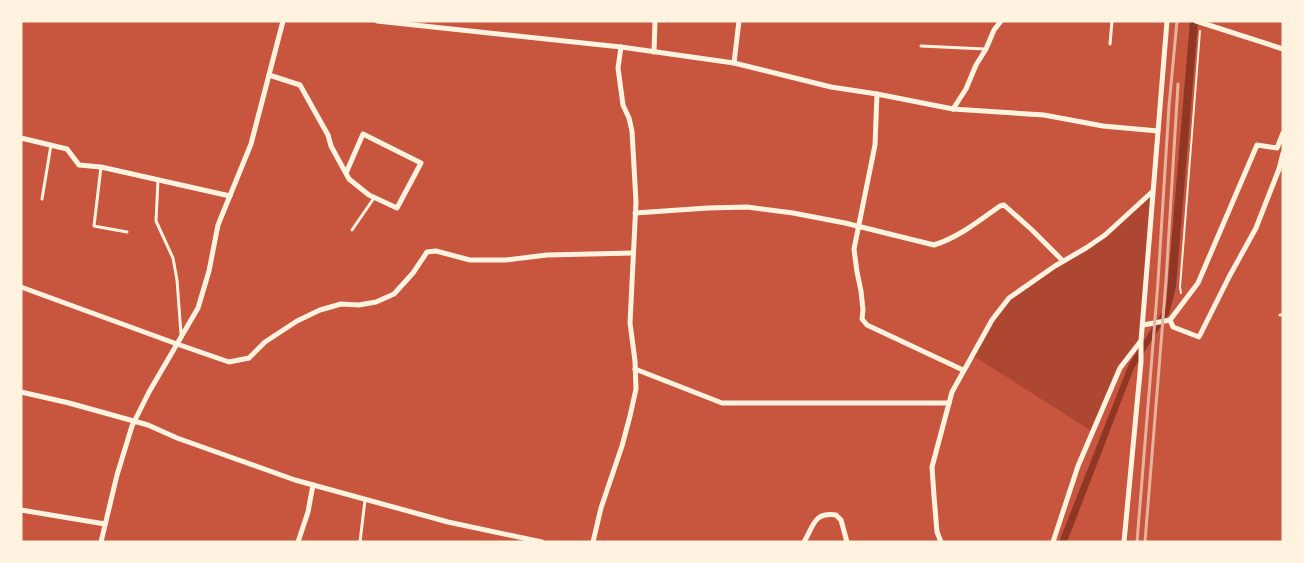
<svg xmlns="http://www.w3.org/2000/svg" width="1304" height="563" font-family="Merriweather,serif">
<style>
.green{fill:#ae4732}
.water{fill:#8f3625}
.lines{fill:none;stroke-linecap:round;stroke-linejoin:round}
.path{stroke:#fff3e0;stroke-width:2}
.service{stroke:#fff3e0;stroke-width:3}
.minor{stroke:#fff3e0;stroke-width:5}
.rail{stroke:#e9b49f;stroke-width:3}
</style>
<rect width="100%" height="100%" fill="#c8553d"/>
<path class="green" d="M1152,192L1141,341L1120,368L1093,432L972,355L1009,298L1086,248Z"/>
<path class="water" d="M1190,21H1198L1176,287L1169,314L1134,368L1067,542H1059L1129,364L1166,306Z"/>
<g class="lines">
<path class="path" d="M1181,293L1180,287L1200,31"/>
<g class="service">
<path d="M1110,44L1112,21"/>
<path d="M921,46L985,49"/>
<path d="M101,167L94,226L127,232"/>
<path d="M158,180L156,221L173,258L177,280L181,334"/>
<path d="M42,199L51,145"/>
<path d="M352,230L374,198"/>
<path d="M1280,315H1283"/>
<path d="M360,542L365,500"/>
</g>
<g class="minor">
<path d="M377,21L621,47L734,63L831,87L877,94L953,109L1044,115L1103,126L1158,131"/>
<path d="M1196,21L1283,49"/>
<path d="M654,52L655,21"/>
<path d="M734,63L739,21"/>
<path d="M269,75L300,85L328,135L331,146L349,179L369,195L397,208L421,163L363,134L346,173"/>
<path d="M877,94L875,145L854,249L857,272L861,291L863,310L862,319L867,325L963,370"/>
<path d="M953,109L966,89L976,65L986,49L994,30L1001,21"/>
<path d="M21,138L67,149L79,165L101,167L230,196"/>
<path d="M635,213L708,208L747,207L793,213L845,223L934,245C959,237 979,221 1000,206L1004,205L1032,230L1063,261"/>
<path d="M21,287L177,344L229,362L249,358L265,342L297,321L320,310L341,304L359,305L376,302L394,294L413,273L427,252L436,251L470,260H506L547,255L633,253"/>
<path d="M1170,320L1173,327L1199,337L1229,277L1256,228L1279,169L1283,153"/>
<path d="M1143,325L1170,320L1198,283L1257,145L1277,148L1283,133"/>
<path d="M635,369L722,403H949"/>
<path d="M21,392L69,403L148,425L177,438L295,480L448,522L542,542"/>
<path d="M21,510L105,524"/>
<path d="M101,542L117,475L132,426L149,392L198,308L209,271L218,225L251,144L283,21"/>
<path d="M298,542L308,512L313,485"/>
<path d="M593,542L601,508L622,446L630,416L636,389L635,361L630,323L636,202L632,131L629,118L623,105L618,68L621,47"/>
<path d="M804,542C814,525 814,512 836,515L841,520L847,542"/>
<path d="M941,542L937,532L934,496L932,467L952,392L992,320L1009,298L1055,266L1086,248L1105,235L1152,192"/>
<path d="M1053,542L1078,466L1120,368L1140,342"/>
<path d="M1124,542L1141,362V341L1167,21"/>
</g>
<g class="rail">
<path d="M1137,542L1158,282L1169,106L1177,21"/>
<path d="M1145,542L1166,281L1178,84"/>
</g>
</g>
<rect width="1304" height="563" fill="none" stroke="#fff3e0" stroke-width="45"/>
</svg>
